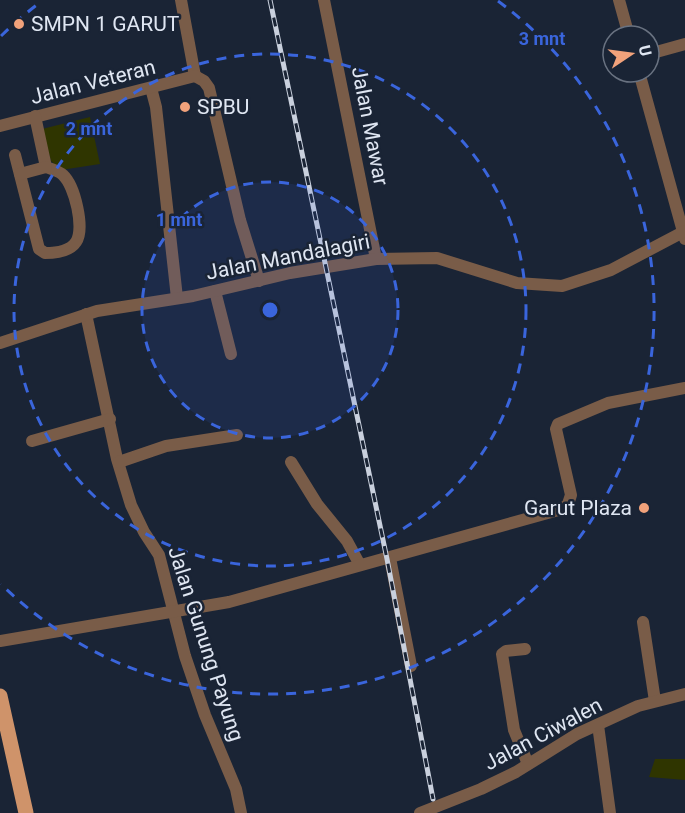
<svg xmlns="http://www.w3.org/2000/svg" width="685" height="813" font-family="Roboto,sans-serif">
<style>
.green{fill:#2f3500}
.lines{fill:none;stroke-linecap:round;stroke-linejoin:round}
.minor{stroke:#795c48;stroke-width:12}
.major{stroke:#cf936a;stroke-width:15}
.rail-casing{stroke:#c9d0dd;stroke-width:5}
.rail{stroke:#1a2435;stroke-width:3;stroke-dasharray:9;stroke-linecap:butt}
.ring{fill:none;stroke:#3a65dc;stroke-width:3;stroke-dasharray:10 8}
.poi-dot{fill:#f1a27b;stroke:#1a2435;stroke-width:2}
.labels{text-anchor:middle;stroke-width:5;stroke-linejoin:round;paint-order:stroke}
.poi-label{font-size:21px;fill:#dfe6f2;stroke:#1a2435;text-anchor:start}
.street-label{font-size:21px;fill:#dfe6f2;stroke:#1a2435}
.centre{fill:#3a65dc;stroke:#1a2435;stroke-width:3}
.ring-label{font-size:18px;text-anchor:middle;font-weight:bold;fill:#3a65dc;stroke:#1a2435;stroke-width:5;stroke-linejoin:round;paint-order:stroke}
</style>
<rect width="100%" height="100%" fill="#1a2435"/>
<g class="green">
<path d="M90,117L100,164L61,170L51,161L42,129Z"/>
<path d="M655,759H685V780L649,777Z"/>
</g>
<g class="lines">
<g class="minor">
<path d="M181,0L195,76"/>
<path d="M324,0L376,259"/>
<path d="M619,0L629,36"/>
<path d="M649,54L685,44"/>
<path d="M639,72L685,239"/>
<path d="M195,76L204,81L209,88L240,220L259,281"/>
<path d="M151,88L156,107L177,298"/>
<path d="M0,126L195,76"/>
<path d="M15,155L39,249L45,253C55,253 70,251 76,242C85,229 75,186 63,175C59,171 52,169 46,167L35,116"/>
<path d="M20,174L46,167"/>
<path d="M215,291L231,354"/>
<path d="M86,314L117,459L131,505L144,532L159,555L185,656L205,715L236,789L241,813"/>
<path d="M0,343L97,311L193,296L290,273L376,259L437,258L517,283L562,286L611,270L685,231"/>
<path d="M32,441L110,419"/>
<path d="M119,462L166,446L237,435"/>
<path d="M291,462L317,504L347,541L360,565"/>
<path d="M390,558L411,666"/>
<path d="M643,622L655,701"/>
<path d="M0,641L229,602L562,509L568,504L571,495L556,429L558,424L608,403L685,388"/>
<path d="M525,649L506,651L502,654L514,730L528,764"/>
<path d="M598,725L610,813"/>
<path d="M420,813L481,789L516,772L577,734L638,706L685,694"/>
</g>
<path class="major" d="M0,696L26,813"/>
<g class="rail-casing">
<path id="rail" d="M270,0L387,559L433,799"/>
</g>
<use href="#rail" class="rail"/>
</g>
<circle cx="270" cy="310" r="128" fill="#3a65dc" fill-opacity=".12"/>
<g class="ring">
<circle cx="270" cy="310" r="128"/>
<circle cx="270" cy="310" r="256"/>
<path d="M1 36A384 384 0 0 1 42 1M498 1A384 384 0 1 1 1 584"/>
</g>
<g class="poi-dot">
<circle cx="19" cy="24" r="6"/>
<circle cx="185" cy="107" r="6"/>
<circle cx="644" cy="508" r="6"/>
</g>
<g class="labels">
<g class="poi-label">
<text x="31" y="31">SMPN 1 GARUT</text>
<text x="197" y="114">SPBU</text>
<text x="632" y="515" text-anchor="end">Garut Plaza</text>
</g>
<g class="street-label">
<text transform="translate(93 82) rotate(-14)" y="7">Jalan Veteran</text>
<text transform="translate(370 126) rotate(79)" y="7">Jalan Mawar</text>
<text transform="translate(288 257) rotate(-11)" y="7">Jalan Mandalagiri</text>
<text transform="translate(206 644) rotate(72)" y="7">Jalan Gunung Payung</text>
<text transform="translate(543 734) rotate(-28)" y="7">Jalan Ciwalen</text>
</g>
</g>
<circle cx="270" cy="310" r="9" class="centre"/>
<g class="ring-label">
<text x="542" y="45">3 mnt</text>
<text x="89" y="135">2 mnt</text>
<text x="179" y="226">1 mnt</text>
</g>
<g transform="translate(631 54) rotate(77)"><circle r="28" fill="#1a2435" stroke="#697281" stroke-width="1.5"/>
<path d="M0-4.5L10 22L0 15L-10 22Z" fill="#f1a27b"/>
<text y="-9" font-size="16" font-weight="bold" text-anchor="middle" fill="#dfe6f2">U</text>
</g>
</svg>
